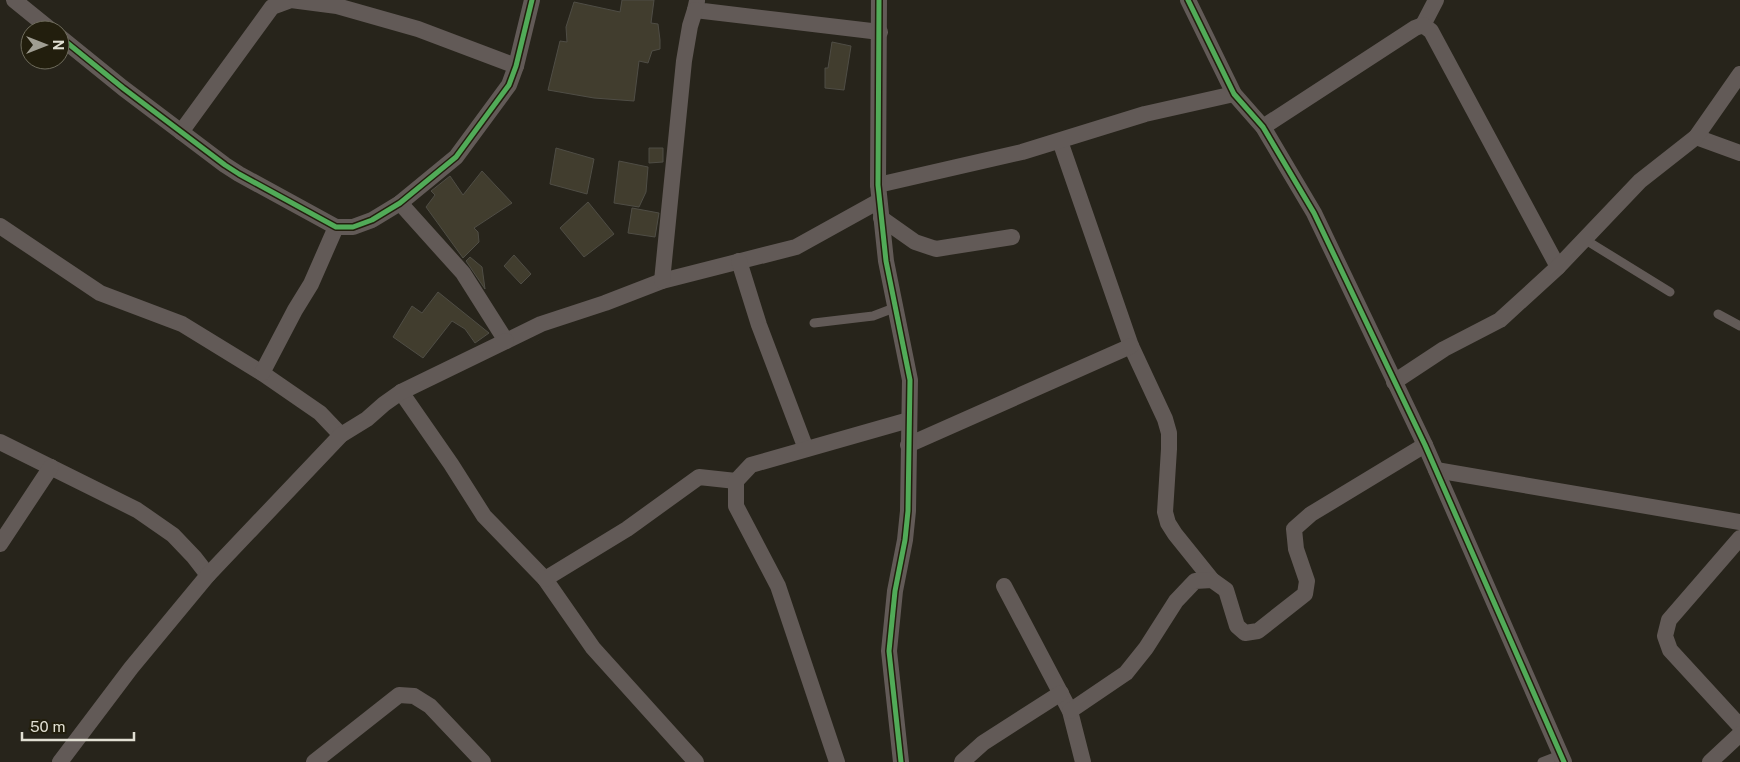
<svg xmlns="http://www.w3.org/2000/svg" width="1740" height="762" font-family="'Public Sans',sans-serif">
<style>
.building{fill:#413d2e;stroke:#4f4d45}
.lines{fill:none;stroke-linecap:round;stroke-linejoin:round}
.service{stroke:#625a57;stroke-width:9}
.minor{stroke:#625a57;stroke-width:16}
.cycleway-casing{stroke:#221e0d;stroke-width:8}
.cycleway{stroke:#51ab58;stroke-width:5}
</style>
<rect width="100%" height="100%" fill="#27241b"/>
<g class="building">
<path d="M622,0H654L651,23L658,24L660,40V49L652,51L648,63L639,61L634,101L594,98L548,90L560,41L567,42L566,27L574,2L620,12Z"/>
<path d="M832,42L851,46L844,90L825,88V68H828Z"/>
<path d="M556,148L594,159L587,194L550,184Z"/>
<path d="M649,148H663V162L649,163Z"/>
<path d="M619,161L648,167L646,192L639,207L614,203Z"/>
<path d="M482,171L512,203L474,228L478,232L479,242L463,258L426,207L435,195L431,191L450,176L463,195Z"/>
<path d="M588,202L614,234L584,257L560,228Z"/>
<path d="M632,208L659,213L655,237L628,233Z"/>
<path d="M514,255L531,274L521,284L504,266Z"/>
<path d="M470,257L482,267L485,289L466,261Z"/>
<path d="M438,292L489,333L475,343L465,329L452,321L423,358L393,337L412,306L422,313Z"/>
</g>
<g class="lines">
<g class="service">
<path d="M1584,239L1670,292"/>
<path d="M1718,314L1740,326"/>
<path d="M814,323L873,316L894,308"/>
<path d="M1542,762L1560,755"/>
</g>
<g class="minor">
<path d="M14,0L51,30"/>
<path d="M879,0L878,185L886,261L910,380L908,511L905,540L895,591L889,651L901,762"/>
<path d="M1188,0L1234,94L1263,127L1314,213L1425,445L1564,762"/>
<path d="M697,1L695,10L880,32"/>
<path d="M1423,25L1436,0"/>
<path d="M60,37L123,88L225,165L239,174L336,227H353L372,220L400,203L456,157L509,85L516,66L532,0"/>
<path d="M1263,127L1415,28L1423,25L1431,31L1558,267"/>
<path d="M181,132L272,7L291,0L337,6L418,29L516,66"/>
<path d="M1696,137L1740,153"/>
<path d="M1060,141L1131,346L1165,419L1169,433V449L1165,512L1168,523L1175,534L1212,580"/>
<path d="M878,185L1022,152L1145,114L1234,94"/>
<path d="M400,203L463,273L506,341L541,324L605,303L662,281L796,247L879,201"/>
<path d="M881,218L915,242L936,249L1012,237"/>
<path d="M0,226L100,293L182,324L262,373L320,413L341,435"/>
<path d="M739,261L759,325L806,449"/>
<path d="M662,281L684,61L690,26L695,10"/>
<path d="M262,373L295,310L311,284L336,227"/>
<path d="M1394,382L1444,349L1500,320L1558,267L1640,181L1696,137L1740,74"/>
<path d="M401,392L451,464L484,516L545,579L593,648L696,762"/>
<path d="M0,442L137,510L173,535L194,557L208,575"/>
<path d="M908,445L1131,346"/>
<path d="M1436,470L1740,522"/>
<path d="M1740,538L1669,620L1665,636L1670,650L1740,726"/>
<path d="M0,544L51,467"/>
<path d="M545,579L627,529L699,477L736,481"/>
<path d="M1004,586L1070,711L1083,762"/>
<path d="M1070,711L1126,673L1146,648L1176,601L1195,581L1212,580L1226,590L1237,626L1245,633L1258,631L1305,594L1307,581L1296,549L1294,529L1311,514L1425,445"/>
<path d="M60,762L131,668L208,575L341,435L367,419L384,404L401,392L506,341"/>
<path d="M314,762L399,695L414,696L430,706L483,762"/>
<path d="M837,762L778,586L736,506V481L751,465L909,420"/>
<path d="M962,762L983,743L1061,693"/>
<path d="M1710,762L1740,734"/>
</g>
<g class="cycleway-casing">
<g id="cycleway">
<path d="M879,0L878,185L886,261L910,380L908,511L905,540L895,591L889,651L901,762"/>
<path d="M1188,0L1234,94L1263,127L1314,213L1425,445L1564,762"/>
<path d="M60,37L123,88L225,165L239,174L336,227H353L372,220L400,203L456,157L509,85L516,66L532,0"/>
</g>
</g>
<use href="#cycleway" class="cycleway"/>
</g>
<g transform="translate(45 45) rotate(90)"><circle r="24" fill="#221e0d" stroke="#6e6b5c"/>
<path d="M0-4L9 19L0 12L-9 19Z" fill="#a09e93"/>
<text y="-8" font-size="14" font-weight="bold" text-anchor="middle" fill="#e1dfd3">N</text>
</g>
<path d="M22 732v8h112v-8" fill="none" stroke="#e1dfd3" stroke-width="2.5"/>
<text x="30" y="732" font-size="15" fill="#e1dfd3" stroke="#221e0d" stroke-width="4" paint-order="stroke">50 m</text>
</svg>
